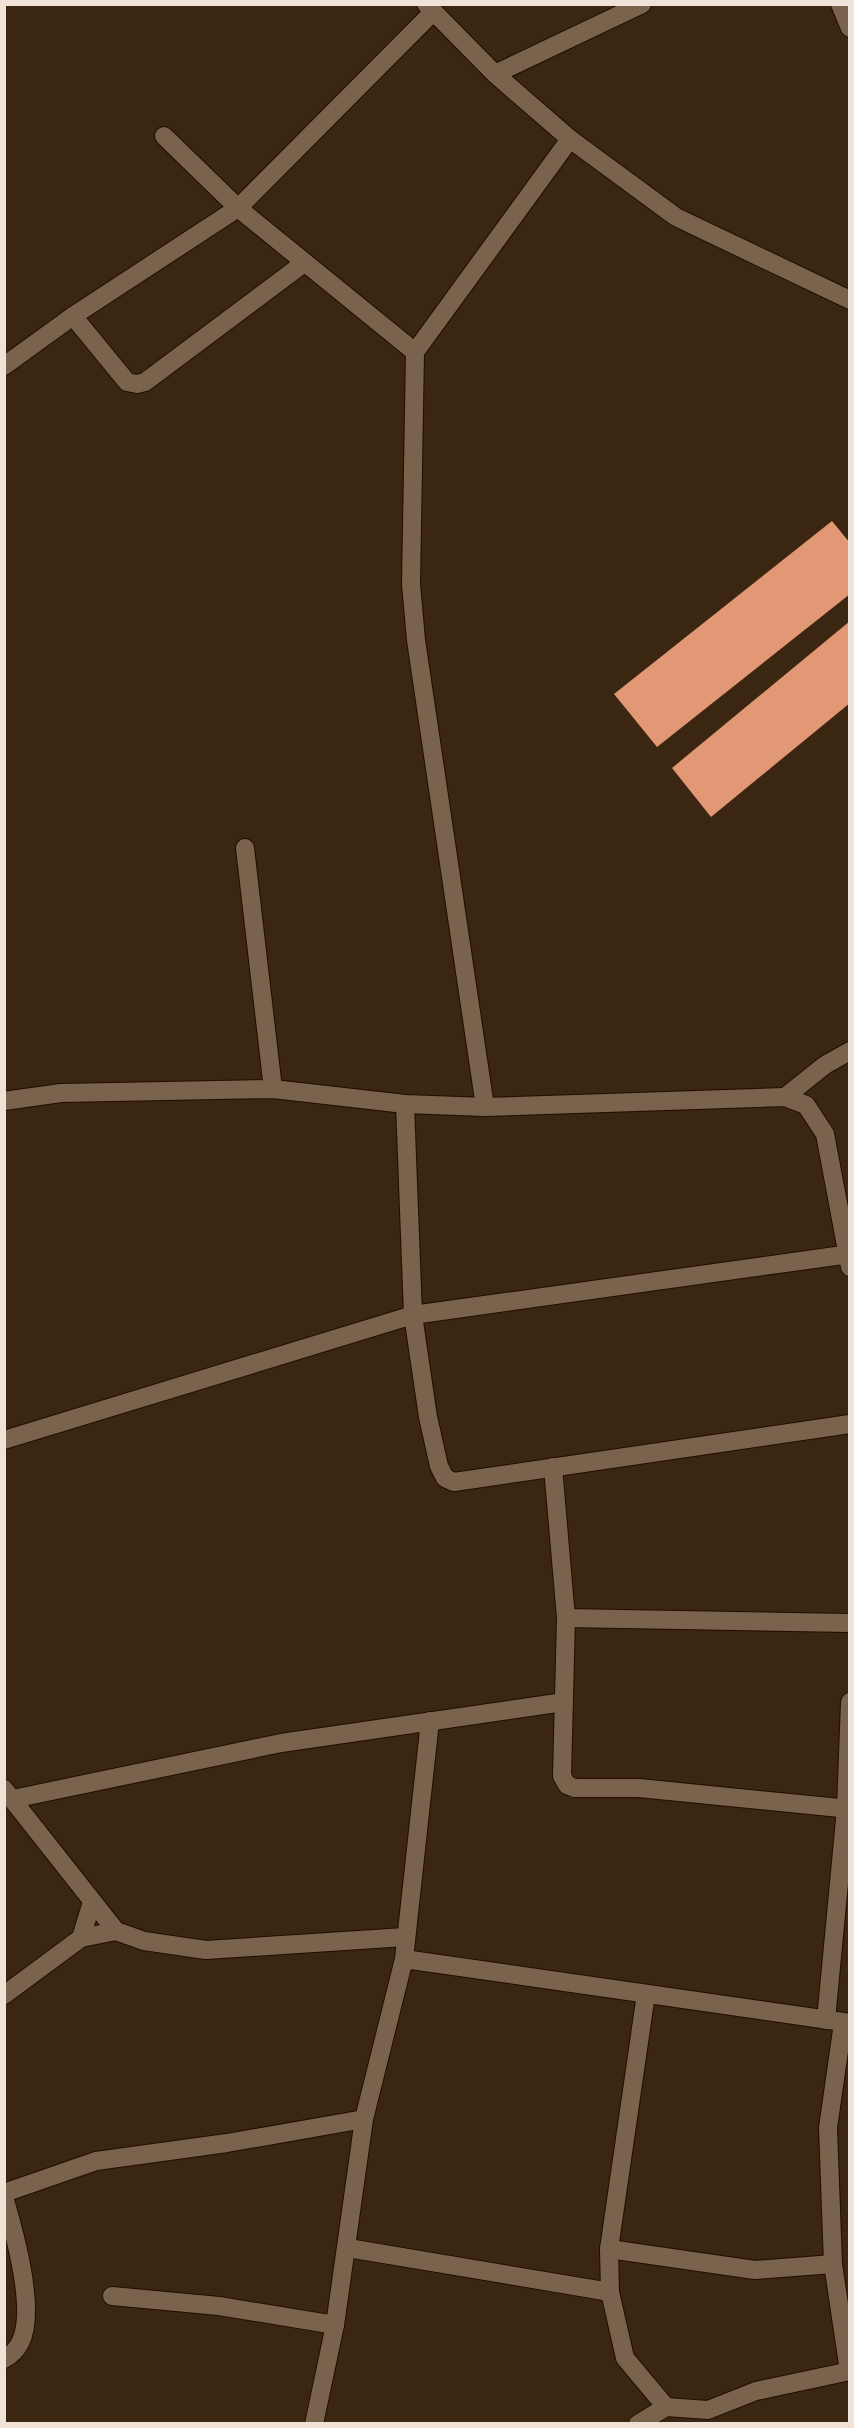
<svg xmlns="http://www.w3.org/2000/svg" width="854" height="2428" font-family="Inter,sans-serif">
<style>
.building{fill:#e29775}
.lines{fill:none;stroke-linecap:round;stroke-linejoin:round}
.street-casing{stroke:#200e00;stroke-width:20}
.street{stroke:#7a634d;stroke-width:18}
</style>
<rect width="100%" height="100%" fill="#3a2611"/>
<g class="building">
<path d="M832,521L850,543V594L657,747L614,694Z"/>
<path d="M850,621V703L711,817L672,768Z"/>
</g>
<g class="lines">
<g class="street-casing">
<g id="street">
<path d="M426,4L495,74L570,139L676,217L850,300"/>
<path d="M840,4L850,28"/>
<path d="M495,74L642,4"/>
<path d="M164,136L238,208L415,352"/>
<path d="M73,316L127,382L137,384L145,382L304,263"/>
<path d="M4,366L73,316L238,208L433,12"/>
<path d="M245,848L273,1089"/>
<path d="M785,1097L825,1065L850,1051"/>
<path d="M4,1101L61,1093L273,1089L405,1104L485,1107L785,1097L806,1105L825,1134L850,1267"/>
<path d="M405,1104L413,1315L428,1417L439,1466L445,1478L454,1482L850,1424"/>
<path d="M485,1107L416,640L411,584L415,352L570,139"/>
<path d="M4,1440L413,1315L850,1254"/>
<path d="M553,1467L566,1618L562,1776L567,1785L575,1788H639L850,1809"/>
<path d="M566,1618L850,1623"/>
<path d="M4,1789L116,1931L144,1941L206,1950L405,1937"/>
<path d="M13,1799L281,1743L564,1702"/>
<path d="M81,1938L92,1902"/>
<path d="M404,1959L850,2023"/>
<path d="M646,1994L609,2249L610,2292L625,2358L666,2407"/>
<path d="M4,1995L81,1938L116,1931"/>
<path d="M826,2020L846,1809L850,1702"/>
<path d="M843,2023L828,2128L833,2264L849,2371"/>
<path d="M4,2193L96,2161L227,2143L364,2119"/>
<path d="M4,2197C14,2231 37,2311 20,2343C17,2349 11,2355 4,2359"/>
<path d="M348,2248L610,2292"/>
<path d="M609,2249L755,2270L833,2264"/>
<path d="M112,2296L219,2306L335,2325"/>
<path d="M314,2424L335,2325L364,2119L404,1959L430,1721"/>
<path d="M638,2424L666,2407L708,2410L756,2391L850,2371"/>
</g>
</g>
<use href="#street" class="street"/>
</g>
<rect width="854" height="2428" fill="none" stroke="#f0e2d6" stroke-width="12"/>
</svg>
